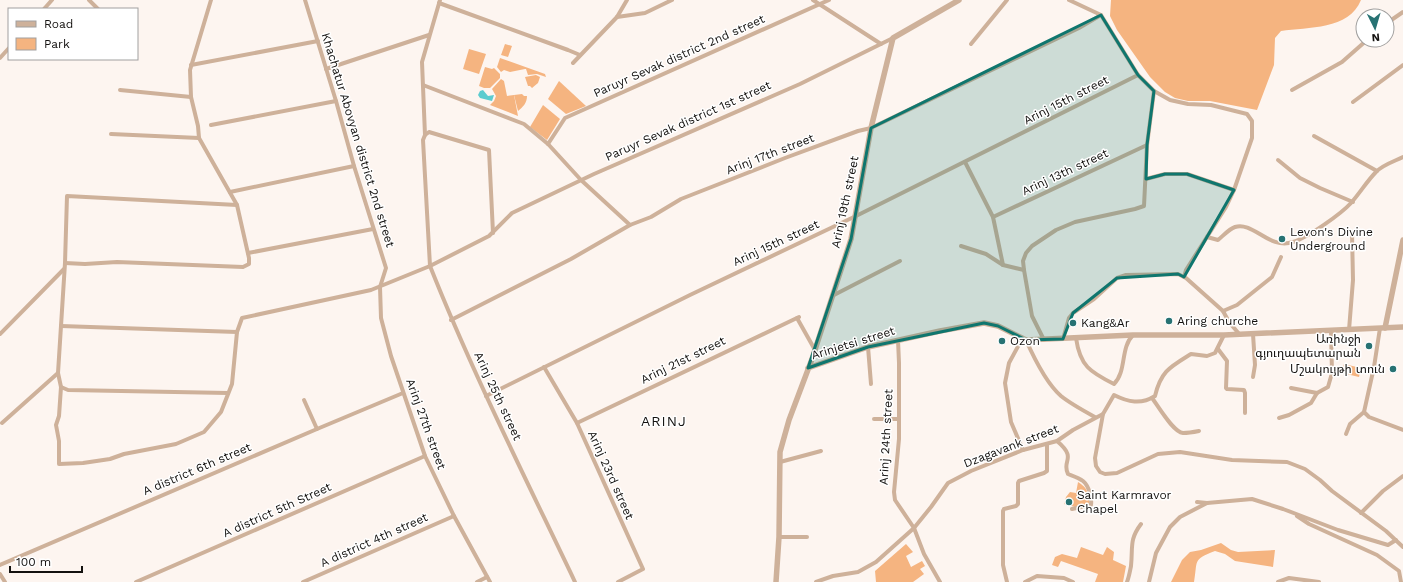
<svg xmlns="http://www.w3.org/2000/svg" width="1403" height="582" font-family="'Work Sans','Noto Sans Armenian',sans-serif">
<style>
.green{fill:#f5b480}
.water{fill:#5bcccf}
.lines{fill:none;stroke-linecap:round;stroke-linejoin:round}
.minor{stroke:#ceb19a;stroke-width:4}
.tertiary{stroke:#ceb19a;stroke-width:5.5}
.marked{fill:#0f766e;fill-opacity:0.2;stroke:#0f766e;stroke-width:3;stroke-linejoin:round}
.poi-dot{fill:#277273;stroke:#fff;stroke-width:1.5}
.labels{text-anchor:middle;stroke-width:3;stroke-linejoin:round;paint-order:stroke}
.street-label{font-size:12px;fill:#13110f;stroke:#fff}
.poi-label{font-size:12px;fill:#13110f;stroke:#fff;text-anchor:start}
.quarter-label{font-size:14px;letter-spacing:1px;fill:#13110f;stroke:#fff}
</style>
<rect width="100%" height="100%" fill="#fdf5f0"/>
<g class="green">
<path d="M1111,0H1361C1349,30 1308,27 1281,31L1275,38L1274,65L1257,110L1210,101H1188L1175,98L1165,92L1150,77L1117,30L1110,16Z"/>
<path d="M505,44L512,46L508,57L501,55Z"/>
<path d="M469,49L486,54L479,74L463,69Z"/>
<path d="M500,58L545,74L546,77L537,74L528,75L526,69H525L510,72L504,70L501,72L497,67Z"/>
<path d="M485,67L492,69L494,68L500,74V78L490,88H484L479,86Z"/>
<path d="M536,75L540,77L538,83L532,88L530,86H528L525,77Z"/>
<path d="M501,79L504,81L507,96L514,95L518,116L490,105L494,101L496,96L492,89Z"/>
<path d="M559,81L586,106L566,114L548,99Z"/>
<path d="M522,94L524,96H527C527,103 523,107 518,111L514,95Z"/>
<path d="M543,105L560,119L547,140L530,127Z"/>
<path d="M1344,364L1361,368L1359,377L1342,373Z"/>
<path d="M1078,482C1089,489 1088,493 1090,505L1075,507L1064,504L1066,497L1070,492L1076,493Z"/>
<path d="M1221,543L1231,550L1238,552L1275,550L1273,567L1235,561L1225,554L1215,551C1192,560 1198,560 1194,582H1171L1182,560L1190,552L1201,550Z"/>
<path d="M906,544L913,552L906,556L911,567L922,561L925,566L920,569L924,574L913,582H876L875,571Z"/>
<path d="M1081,547L1103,555L1107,547L1114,552L1113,560L1126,566L1123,582H1095L1098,574L1061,561L1058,567L1052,565L1055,557L1062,554L1077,558Z"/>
</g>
<path class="water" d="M483,90L488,96L494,95L492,101L480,98L478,95L480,91Z"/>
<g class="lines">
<g class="minor">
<path d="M89,0L98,9"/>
<path d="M305,0L336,101L354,166L386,268L380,287L381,318L391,356L425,456L454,516L490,582"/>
<path d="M440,0L422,62L424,111L425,135L423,140L430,266L489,236L512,213L594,174L800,84L893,38"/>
<path d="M813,0L881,44"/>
<path d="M1069,0L1101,15L1138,75L1154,91L1170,100L1188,104L1211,105L1247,114L1252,121V138L1234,190L1226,207L1186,270L1184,277"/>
<path d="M439,3L568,50L580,55"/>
<path d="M44,9L52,0"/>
<path d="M617,17L645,13L672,0"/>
<path d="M1387,23L1403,12"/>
<path d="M971,44L1007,0"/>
<path d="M0,58L9,48"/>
<path d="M573,63L617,17L627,0"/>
<path d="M191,65L318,41"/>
<path d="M326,69L429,35"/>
<path d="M423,85L524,124L548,144L581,180L630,225"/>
<path d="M120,90L191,97"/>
<path d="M1292,90L1342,62L1367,40"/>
<path d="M1353,102L1403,65"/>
<path d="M211,125L336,101"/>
<path d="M111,134L199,138"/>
<path d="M425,135L429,132L489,150L493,233"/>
<path d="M1314,136L1377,171"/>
<path d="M548,144L565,118L829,0"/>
<path d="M1278,160L1300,178L1320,188L1353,202"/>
<path d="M965,162L993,217L1003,265"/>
<path d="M1146,179L1165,174H1187L1234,190"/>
<path d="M230,192L354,166"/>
<path d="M237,205L67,196L65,263L58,373L61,387L59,416L56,425L59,441V464L83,463L110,459L124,454L176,444L204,432L221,412L232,384L237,332L242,318L371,290L430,266C473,374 525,477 575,582"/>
<path d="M993,217L1147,145"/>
<path d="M1207,237L1218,240C1223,236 1229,229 1235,227C1253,221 1269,250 1293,242C1307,238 1341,214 1351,203C1360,193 1367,181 1376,172C1382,165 1395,161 1403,157"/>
<path d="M961,246L986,254L1003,265L1024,270"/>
<path d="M248,253L373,229"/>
<path d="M65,263L85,264L117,262L243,267L249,264V258L237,205L199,138L198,126L191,97L190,70L211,0"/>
<path d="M832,296L900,261"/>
<path d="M1223,311L1237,305L1272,277L1281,257"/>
<path d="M797,318L815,350"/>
<path d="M451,320L571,259L630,225L651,217L681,199L785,158L858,131L871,128L1079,28L1101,15"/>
<path d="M61,326L237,332"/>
<path d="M1380,328L1374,367L1364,412L1369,417L1403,430"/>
<path d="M1349,330L1353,280L1352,233"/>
<path d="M0,334L64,269"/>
<path d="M1253,334L1255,365L1253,377"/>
<path d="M1076,338C1080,366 1090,372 1114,384C1127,371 1120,348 1133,335"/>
<path d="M1022,339L1009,363L1005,383L1011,422L1023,450"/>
<path d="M1063,339L1069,318L1073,313L1094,299L1117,278L1126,275L1178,274L1186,278L1223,311L1229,322L1240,335"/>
<path d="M898,340L899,363V439L894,492L895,500L914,528L924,554L940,582"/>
<path d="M1026,340C1034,358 1046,383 1061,396C1071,404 1084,411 1095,417"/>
<path d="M1044,340L1032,316L1024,270L1023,261L1026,253L1032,246L1056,230L1075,222L1135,209L1144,206L1147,145L1154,91"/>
<path d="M868,347L871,384"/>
<path d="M1218,349L1227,361L1226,388L1227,389L1244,390L1245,393V413"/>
<path d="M544,367L577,423L643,569L618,582"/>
<path d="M61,387L68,390L228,393"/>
<path d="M1291,388L1317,393"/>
<path d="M486,396L690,295L856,216L1138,75"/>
<path d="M1152,398C1159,407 1173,432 1183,433C1189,433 1194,432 1199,431"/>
<path d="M304,400L317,429"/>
<path d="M1103,414L1095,458L1096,466L1100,472L1105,474L1117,473L1158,454L1180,452L1232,460L1287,462L1305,469L1320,480L1332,491L1386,531L1403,547"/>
<path d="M1279,418L1289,415L1311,403L1317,393L1328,387L1332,373L1331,331"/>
<path d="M874,419H899"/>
<path d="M2,423L58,373"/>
<path d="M577,423L799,317"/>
<path d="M1346,434L1350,424L1364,412"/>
<path d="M1057,441C1078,459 1061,460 1068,474C1073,476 1079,478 1083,481C1089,486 1092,498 1091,505L1072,509"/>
<path d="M780,462L821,451"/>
<path d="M1197,502L1207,503L1252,499L1283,509L1338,530L1388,545L1396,540"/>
<path d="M1361,513L1383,491L1403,476"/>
<path d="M1297,516L1309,524L1377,555L1399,571L1401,582"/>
<path d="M779,537H807"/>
<path d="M0,565L317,429L403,393"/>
<path d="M0,574L5,582"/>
<path d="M136,582L425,456"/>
<path d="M303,582L454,516"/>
<path d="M477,582L487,577"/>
<path d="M816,582L833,576L858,572L876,562L914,528L931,507L948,483L971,471L1023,450L1057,441L1073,430L1103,414L1114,395C1128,402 1141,405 1155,396C1161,371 1170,367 1191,354L1207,356L1215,353L1224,335"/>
<path d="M1007,582L1003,565V511L1004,509L1016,506L1018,504V483L1019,481L1044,473L1047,471V444"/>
<path d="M1025,582L1037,576L1064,578L1073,582"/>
<path d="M1127,582C1129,577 1130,571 1131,566C1133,547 1129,540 1141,524"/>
<path d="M1149,582L1156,553L1170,527L1180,517L1207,503"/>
<path d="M1278,582L1289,578L1319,582"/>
</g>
<g class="tertiary">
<path d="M1385,328L1403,240"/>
<path d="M808,368L868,347L940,331L984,323L998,326L1026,340L1133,335H1224L1403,327"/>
<path d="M776,582L779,537L780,452L789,420L812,359L851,239L871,128L893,38L959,0"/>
</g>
</g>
<path class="marked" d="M1101,15L1138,75L1154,91L1147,145L1146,179L1165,174H1187L1234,190L1184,277L1178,274L1117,278L1073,313L1063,339L1026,340L998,326L984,323L868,347L808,368L851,239L871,128Z"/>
<g class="poi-dot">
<circle cx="1282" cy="239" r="4"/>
<circle cx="1169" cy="321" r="4"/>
<circle cx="1073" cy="323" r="4"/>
<circle cx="1002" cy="341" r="4"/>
<circle cx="1369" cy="346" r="4"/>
<circle cx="1393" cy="369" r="4"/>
<circle cx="1069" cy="502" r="4"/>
</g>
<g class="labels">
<g class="street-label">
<text transform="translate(679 56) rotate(-24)" y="4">Paruyr Sevak district 2nd street</text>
<text transform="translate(1066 100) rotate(-27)" y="4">Arinj 15th street</text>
<text transform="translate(688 121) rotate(-24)" y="4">Paruyr Sevak district 1st street</text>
<text transform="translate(358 140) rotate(73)" y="4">Khachatur Abovyan district 2nd street</text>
<text transform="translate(770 154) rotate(-21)" y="4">Arinj 17th street</text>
<text transform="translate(1065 172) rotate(-25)" y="4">Arinj 13th street</text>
<text transform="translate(845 202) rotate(-78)" y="4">Arinj 19th street</text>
<text transform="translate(776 243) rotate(-25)" y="4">Arinj 15th street</text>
<text transform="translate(853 343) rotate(-17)" y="4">Arinjetsi street</text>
<text transform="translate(683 360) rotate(-26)" y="4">Arinj 21st street</text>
<text transform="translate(498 396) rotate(65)" y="4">Arinj 25th street</text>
<text transform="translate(426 424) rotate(70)" y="4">Arinj 27th street</text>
<text transform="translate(886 437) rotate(-87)" y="4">Arinj 24th street</text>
<text transform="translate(1011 446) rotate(-21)" y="4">Dzagavank street</text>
<text transform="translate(197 469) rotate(-23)" y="4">A district 6th street</text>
<text transform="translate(611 475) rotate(66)" y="4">Arinj 23rd street</text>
<text transform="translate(277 510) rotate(-24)" y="4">A district 5th Street</text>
<text transform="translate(374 540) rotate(-24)" y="4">A district 4th street</text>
</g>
<g class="poi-label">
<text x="1290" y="236">Levon's Divine<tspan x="1290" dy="14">Underground</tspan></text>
<text x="1177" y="325">Aring churche</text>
<text x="1081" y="327">Kang&amp;Ar</text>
<text x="1361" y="343" text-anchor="end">Առինջի<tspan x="1361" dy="14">գյուղապետարան</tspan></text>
<text x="1010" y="345">Ozon</text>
<text x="1385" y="373" text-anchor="end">Մշակույթի տուն</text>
<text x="1077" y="499">Saint Karmravor<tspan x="1077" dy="14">Chapel</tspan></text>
</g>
<g class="quarter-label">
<text x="664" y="426">ARINJ</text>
</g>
</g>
<rect x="8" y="8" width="130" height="52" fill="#ffffff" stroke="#a1a09f"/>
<rect x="16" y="21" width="20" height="6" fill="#ceb19a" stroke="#a1a09f"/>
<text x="44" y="28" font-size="12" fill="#13110f">Road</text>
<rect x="16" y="38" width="20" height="12" fill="#f5b480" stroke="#a1a09f"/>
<text x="44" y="48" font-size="12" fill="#13110f">Park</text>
<g transform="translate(1375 28) rotate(175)"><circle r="19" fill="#ffffff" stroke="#a1a09f"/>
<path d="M0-3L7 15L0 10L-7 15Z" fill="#277273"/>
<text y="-6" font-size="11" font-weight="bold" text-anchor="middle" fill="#13110f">N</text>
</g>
<path d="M10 566v6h72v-6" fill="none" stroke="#13110f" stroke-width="2"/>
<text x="16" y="566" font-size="12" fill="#13110f" stroke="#ffffff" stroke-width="3" paint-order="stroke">100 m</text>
</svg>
